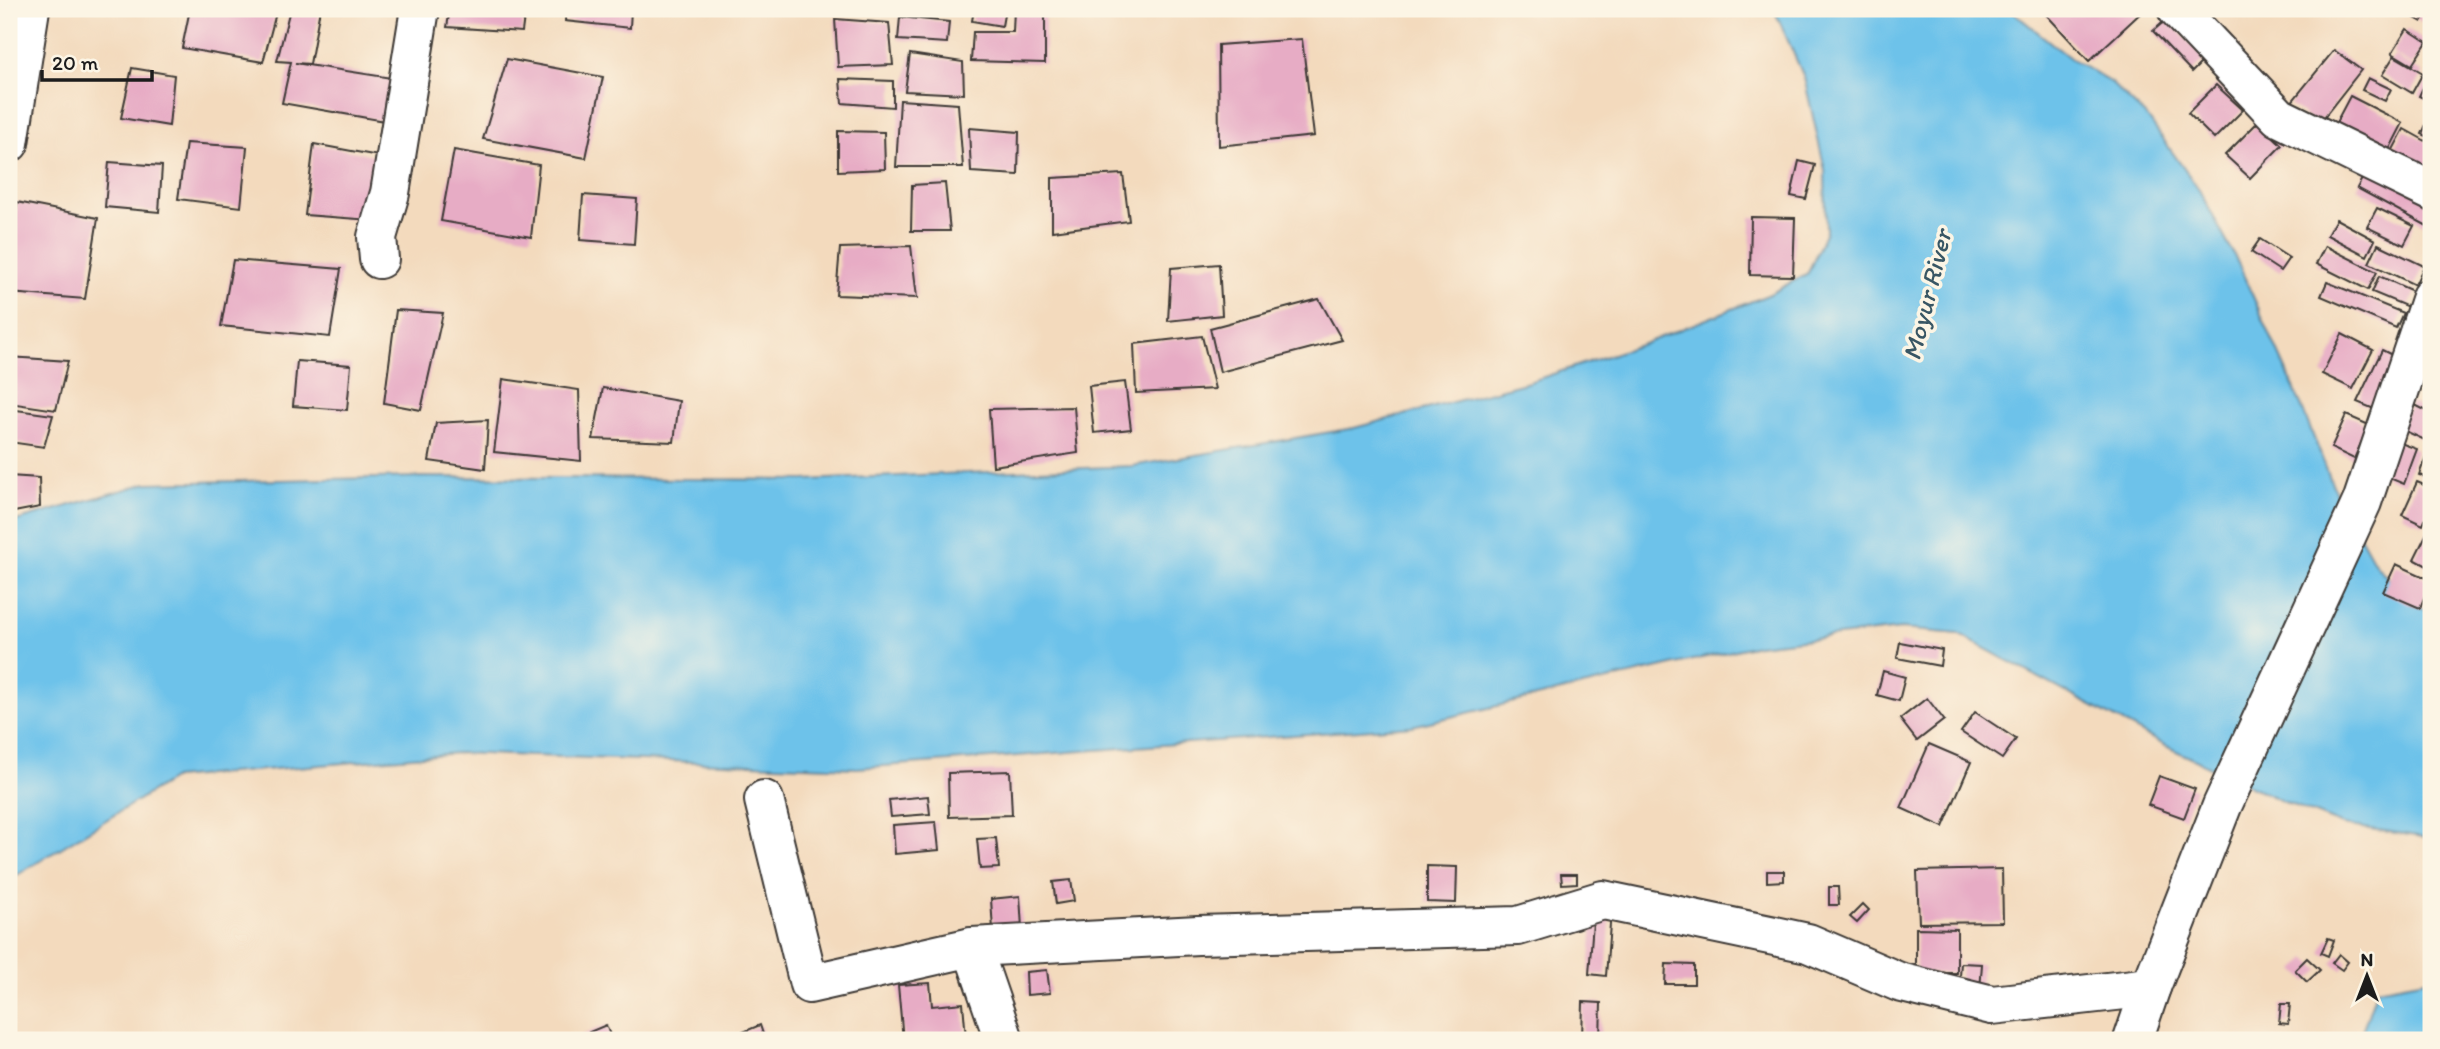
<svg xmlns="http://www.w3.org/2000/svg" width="2440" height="1049" font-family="Itim,sans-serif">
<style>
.water{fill:#6dc2ea;stroke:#446f83;stroke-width:2}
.building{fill:#e7acc5}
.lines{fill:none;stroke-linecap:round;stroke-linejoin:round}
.street-casing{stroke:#3c3834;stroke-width:42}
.street{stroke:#fff;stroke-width:38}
.labels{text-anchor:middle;stroke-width:7;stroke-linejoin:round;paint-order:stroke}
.water-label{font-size:26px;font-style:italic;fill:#385664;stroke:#fcf5e5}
</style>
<rect width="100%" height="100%" fill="#fcf5e5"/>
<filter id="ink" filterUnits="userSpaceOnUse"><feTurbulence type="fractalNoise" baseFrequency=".0143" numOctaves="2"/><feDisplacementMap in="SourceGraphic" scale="14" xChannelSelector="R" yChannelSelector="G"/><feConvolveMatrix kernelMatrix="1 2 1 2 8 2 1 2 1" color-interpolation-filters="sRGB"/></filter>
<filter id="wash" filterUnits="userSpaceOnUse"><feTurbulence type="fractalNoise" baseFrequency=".00686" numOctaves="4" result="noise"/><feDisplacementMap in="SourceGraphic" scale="28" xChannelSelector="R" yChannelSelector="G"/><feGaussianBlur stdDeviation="1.57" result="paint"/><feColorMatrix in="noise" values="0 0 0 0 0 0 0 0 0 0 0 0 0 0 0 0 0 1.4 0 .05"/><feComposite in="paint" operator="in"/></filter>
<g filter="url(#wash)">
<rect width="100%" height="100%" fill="#f3dabd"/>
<g class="water">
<path d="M1774,9H2009L2070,58L2111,83L2148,118L2199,190L2238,263L2294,388L2336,493L2376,565L2411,604L2431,611V838L2343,825L2282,801L2168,747L1958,634L1901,629L1757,645L1412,726L857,768L457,753L174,778L9,880V523L147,483L422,477L804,480L1132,466L1354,428L1529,382L1646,343L1770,294L1808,273L1826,231L1825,170L1804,77Z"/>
<path d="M2431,979V1040H2359L2377,989Z"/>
</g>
<g id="blocks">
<g class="building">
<path d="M190,9H277L263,62L182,48Z"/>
<path d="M290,9H320L310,64L295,63L398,79L390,122L282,103L291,62L277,61Z"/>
<path d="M450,9H525L522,32L447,27Z"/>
<path d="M566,9H631L630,28L565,21Z"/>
<path d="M974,9H1005L1002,26L972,21Z"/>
<path d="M1014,9H1045V63L971,61L973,32H1013Z"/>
<path d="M2041,9H2145L2089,61Z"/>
<path d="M2399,9H2430L2422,22Z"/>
<path d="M900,17L949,22L947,43L898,40Z"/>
<path d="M835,19L889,23L893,65L838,67Z"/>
<path d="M2167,19L2205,59L2192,72L2153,31Z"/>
<path d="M2407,29L2427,42L2412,65L2392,53Z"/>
<path d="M1302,39L1314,136L1219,146L1218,45Z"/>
<path d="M2334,50L2361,70L2317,126L2290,104Z"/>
<path d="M910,54L963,62L964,94L905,91Z"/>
<path d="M2394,56L2423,73L2412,93L2382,75Z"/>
<path d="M507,59L603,77L586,158L483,139Z"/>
<path d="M132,68L174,75L169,126L121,118Z"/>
<path d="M2428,77L2431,78V102L2419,96Z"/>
<path d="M2368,78L2391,89L2385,101L2362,90Z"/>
<path d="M840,79L893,81V107L842,103Z"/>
<path d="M2216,85L2243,110L2214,139L2188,113Z"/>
<path d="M2350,96L2403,123L2385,158L2332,130Z"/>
<path d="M900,100L958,104L963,167H896Z"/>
<path d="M2431,113V138L2422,134Z"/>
<path d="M2258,122L2282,145L2250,178L2225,155Z"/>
<path d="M969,128L1019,132L1018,175L971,172Z"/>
<path d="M2404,129L2431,144V183L2388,159Z"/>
<path d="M838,131L884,132L885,169L838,171Z"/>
<path d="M186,143L247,147L241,207L178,199Z"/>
<path d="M314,144L384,157L371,220L305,215Z"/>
<path d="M454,150L539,165L531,237L441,221Z"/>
<path d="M1799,161L1815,165L1806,199L1791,196Z"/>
<path d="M109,162L162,166L159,212L105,207Z"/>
<path d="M2370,164L2431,198V228L2357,188Z"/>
<path d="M1123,174L1129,221L1052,231V178Z"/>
<path d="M945,183L950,231H911L912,185Z"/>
<path d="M583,195L637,199L634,244L580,240Z"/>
<path d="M17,202L98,218L85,299L9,293V260Z"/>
<path d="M2377,208L2414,226L2404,245L2367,227Z"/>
<path d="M1751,217L1795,218L1793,276L1750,275Z"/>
<path d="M2336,219L2375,240L2367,256L2327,235Z"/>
<path d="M2260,239L2289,258L2280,271L2251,252Z"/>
<path d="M2378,244L2424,266L2415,285L2369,263Z"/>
<path d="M911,246L917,298L836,295L840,248Z"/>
<path d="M2325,246L2377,272L2368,290L2316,264Z"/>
<path d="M233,260L341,269L330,337L221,326Z"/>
<path d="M1219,264L1222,315L1168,321L1171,268Z"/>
<path d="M2379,276L2415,292L2408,307L2372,292Z"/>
<path d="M2327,282L2403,313L2396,328L2321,296Z"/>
<path d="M1319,299L1342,340L1220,372L1210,328Z"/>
<path d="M396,310L443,313L421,410L384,403Z"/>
<path d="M2342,334L2373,350L2353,389L2322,374Z"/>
<path d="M1202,336L1215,389L1136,393L1134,344Z"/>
<path d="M2382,350L2398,358L2374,409L2357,402Z"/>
<path d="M9,357L68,361L56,410L9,403Z"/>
<path d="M297,361L351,365L347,410L293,406Z"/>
<path d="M503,379L579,390L581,461L494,452Z"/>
<path d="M1125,382L1131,429L1094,433L1089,386Z"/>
<path d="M603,388L679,401L674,442L593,439Z"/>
<path d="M2411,403L2431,413V443L2399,428Z"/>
<path d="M1074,407L1078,453L993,466L989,409Z"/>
<path d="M9,409L53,415L44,447L9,442Z"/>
<path d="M2346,415L2369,425L2354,459L2331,448Z"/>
<path d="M488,420L485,469L429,461L436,423Z"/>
<path d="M2395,441L2417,449L2404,484L2382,475Z"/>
<path d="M2427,454L2431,456V479L2419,475Z"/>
<path d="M9,476L39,478L40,507L9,513Z"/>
<path d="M2417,482L2431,488V506L2423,525L2402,515Z"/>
<path d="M2431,525V568L2414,559Z"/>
<path d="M2396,564L2431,580L2420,608L2383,592Z"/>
<path d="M1900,642L1942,650L1940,666L1897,658Z"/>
<path d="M1883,671L1905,677L1899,701L1877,695Z"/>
<path d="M1927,698L1944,720L1917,741L1900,719Z"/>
<path d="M1975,712L2016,739L2002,759L1961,732Z"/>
<path d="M1929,744L1971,762L1943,827L1901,808Z"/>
<path d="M1010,771L1012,815L949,817L948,773Z"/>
<path d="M2159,776L2195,789L2184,818L2148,805Z"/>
<path d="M928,796L930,814L891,817L889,800Z"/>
<path d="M936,822L939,850L895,854L893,825Z"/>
<path d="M996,838L999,868L980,869L977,839Z"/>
<path d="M1427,866L1457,867L1456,903L1427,902Z"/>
<path d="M2002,869L2003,922L1919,923L1917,871Z"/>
<path d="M1767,871H1784V881L1767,882Z"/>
<path d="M1561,874H1577V883L1562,884Z"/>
<path d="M1071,880L1074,901L1056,904L1053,882Z"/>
<path d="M1829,887H1838L1839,905H1829Z"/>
<path d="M1020,896L1022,928L993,930L991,899Z"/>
<path d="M1863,904L1869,910L1857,923L1850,917Z"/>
<path d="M1594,909L1611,911L1606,976L1589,974Z"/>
<path d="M1916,928L1957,929V973H1916Z"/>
<path d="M2328,938L2334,940L2328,956L2321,953Z"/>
<path d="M2339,954L2348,962L2342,970L2332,963Z"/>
<path d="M2307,958L2320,970L2307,982L2295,970Z"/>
<path d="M1961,963L1982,964L1980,990L1959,989Z"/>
<path d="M1666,964L1694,965V984H1665Z"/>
<path d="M1047,970L1050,993L1027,995L1026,972Z"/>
<path d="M930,983L932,1006L963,1003L966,1038L903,1040L898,985Z"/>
<path d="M1583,1002L1601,1003L1600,1040H1582Z"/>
<path d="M2281,1004H2290L2288,1024L2279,1023Z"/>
<path d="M606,1025L612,1040H582L580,1036Z"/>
<path d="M760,1025L765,1040H746L743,1032Z"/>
</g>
</g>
</g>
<g filter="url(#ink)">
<use href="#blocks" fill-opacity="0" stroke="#3c3834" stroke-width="2"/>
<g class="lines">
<g class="street-casing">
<g id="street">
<path d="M2177,9L2279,117L2431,191"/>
<path d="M9,143L30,9"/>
<path d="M379,259L377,237L390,193L420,9"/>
<path d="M764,800L809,984L972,947L1004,1040"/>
<path d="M972,947L1198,935L1518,926L1603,900L1808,943L1899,982L1992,1005L2151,987"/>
<path d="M2133,1040L2151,987L2222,806L2362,502L2431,297"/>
</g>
</g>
<use href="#street" class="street"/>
</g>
</g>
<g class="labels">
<g class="water-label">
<text transform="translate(1927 295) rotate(-76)" y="9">Moyur River</text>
</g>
</g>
<rect width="2440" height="1049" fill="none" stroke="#fcf5e5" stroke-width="35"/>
<g transform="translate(2367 976)" stroke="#fcf5e5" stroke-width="5" paint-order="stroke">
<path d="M0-5L12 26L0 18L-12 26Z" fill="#1c1c1c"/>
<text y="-10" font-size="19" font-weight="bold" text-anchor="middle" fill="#1c1c1c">N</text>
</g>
<path d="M42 70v10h110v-10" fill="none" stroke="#1c1c1c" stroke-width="3.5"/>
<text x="52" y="70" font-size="21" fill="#1c1c1c" stroke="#fcf5e5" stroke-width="5" paint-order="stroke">20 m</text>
</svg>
